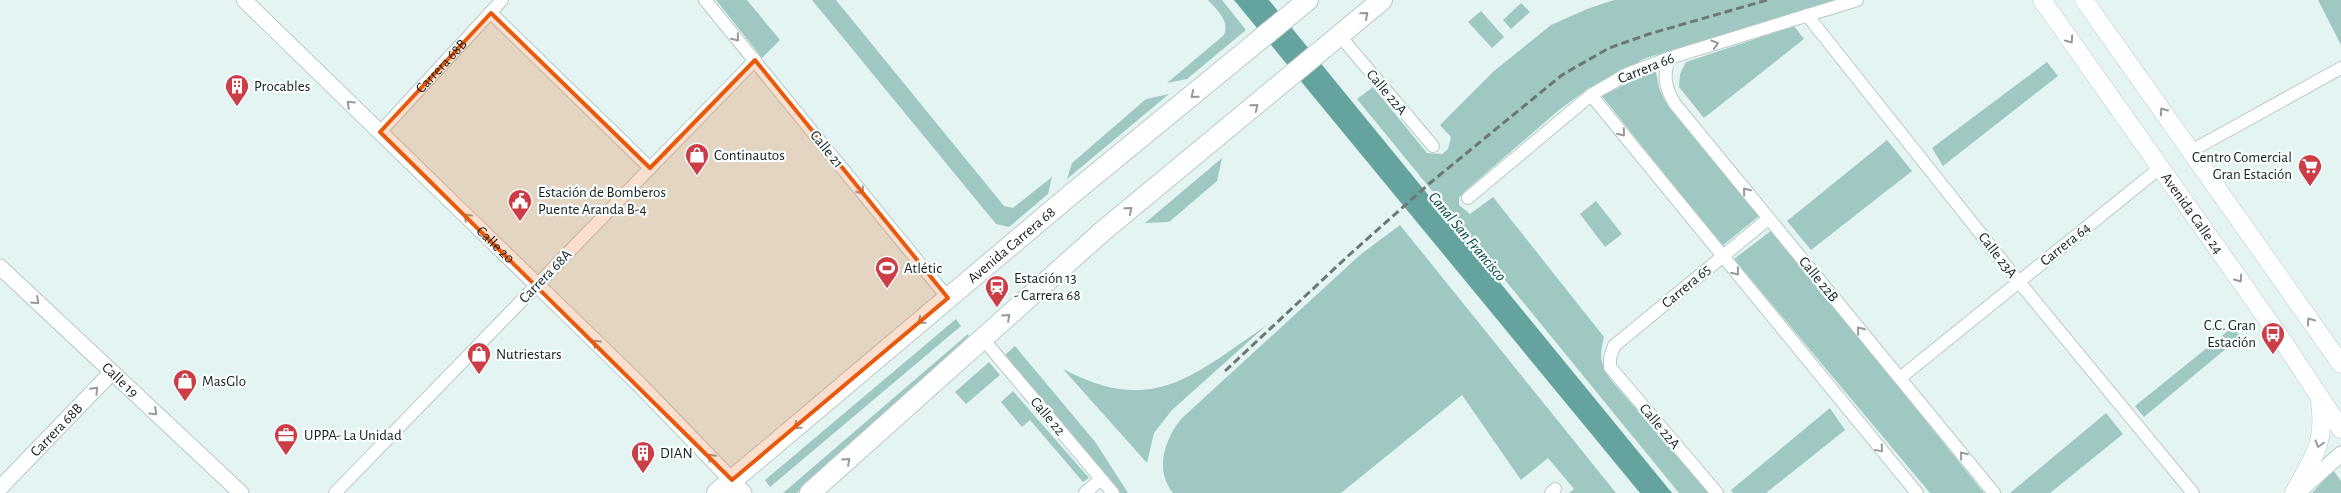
<svg xmlns="http://www.w3.org/2000/svg" width="2341" height="493" font-family="'Alegreya Sans',sans-serif">
<style>
.green{fill:#a0c8c3}
.water{fill:#65a49e}
.lines{fill:none;stroke-linecap:round;stroke-linejoin:round}
.minor-casing{stroke:#b9c9c7;stroke-width:14}
.tertiary-casing{stroke:#b9c9c7;stroke-width:17}
.secondary-casing{stroke:#b9c9c7;stroke-width:19}
.primary-casing{stroke:#b9c9c7;stroke-width:22}
.minor{stroke:#fff;stroke-width:12}
.tertiary{stroke:#fff;stroke-width:15}
.secondary{stroke:#fff;stroke-width:18}
.primary{stroke:#fff;stroke-width:20}
.rail{stroke:#6d7776;stroke-width:3;stroke-dasharray:8 4;stroke-linecap:butt}
.oneway{stroke:#989a9a}
.marked{fill:#e8590c;fill-opacity:0.2;stroke:#e8590c;stroke-width:4;stroke-linejoin:round}
.labels{text-anchor:middle;stroke-width:4.5;stroke-linejoin:round;paint-order:stroke}
.street-label{font-size:15px;fill:#191f1f;stroke:#f8fffe}
.poi-label{font-size:15px;fill:#191f1f;stroke:#f8fffe;text-anchor:start}
.water-label{font-size:16px;font-style:italic;fill:#084440;stroke:#f8fffe}
</style>
<rect width="100%" height="100%" fill="#e4f4f2"/>
<g class="green">
<path d="M716,0H747L780,40L762,58Z"/>
<path d="M812,0H836L1004,206L1013,208L1052,177L1048,194L1009,227L996,224Z"/>
<path d="M1208,0H1222L1246,30L1187,79L1167,83L1224,35C1230,21 1217,10 1208,0Z"/>
<path d="M1614,0H1837L1646,58L1615,74L1589,88L1559,110L1464,192L1459,198V205L1470,214L1493,197L1604,337C1599,357 1600,363 1611,380L1709,493H1679L1357,99L1373,87L1427,153L1442,154L1448,149L1451,137L1440,125L1494,71L1551,25L1587,9Z"/>
<path d="M2318,0H2341V45Z"/>
<path d="M1521,3L1530,12L1511,29L1503,20Z"/>
<path d="M1481,11L1504,37L1492,48L1468,22Z"/>
<path d="M1794,26L1804,39L1704,118L1679,87L1680,74L1686,62Z"/>
<path d="M2047,62L2058,76L1943,166L1932,148Z"/>
<path d="M1650,71L1656,72L1659,88L1665,101L1759,216L1722,246L1602,96Z"/>
<path d="M1169,94L1067,179L1072,163L1146,99Z"/>
<path d="M1887,140L1912,171L1811,250L1787,221Z"/>
<path d="M1222,158L1217,181L1169,222L1145,223Z"/>
<path d="M1596,201L1622,234L1605,247L1580,214Z"/>
<path d="M1400,225L1616,493H1569L1574,489L1548,458L1521,480L1462,395L1341,493H1173C1154,470 1165,439 1181,419L1361,254Z"/>
<path d="M1772,230L1984,493H1930L1734,259Z"/>
<path d="M956,319L961,326L770,487L765,480Z"/>
<path d="M1267,325L1172,410L1154,433L1147,463L1063,369C1154,417 1193,375 1267,325Z"/>
<path d="M2234,326L2240,337L2144,417L2135,406Z"/>
<path d="M968,334L969,336L797,493H783Z"/>
<path d="M1015,346L1096,443L1128,493H1120L1005,355Z"/>
<path d="M989,362L1000,375L966,404L955,392Z"/>
<path d="M1013,391L1089,478L1083,482L1030,420L1022,427L1001,402Z"/>
<path d="M1830,408L1845,430L1766,493H1733L1731,490Z"/>
<path d="M2106,413L2123,434L2050,493H2010Z"/>
<path d="M2333,470L2341,481V493H2312Z"/>
</g>
<path class="water" d="M1234,0H1269L1672,493H1640Z"/>
<g class="lines">
<g class="minor-casing">
<g id="minor">
<path d="M705,0L948,298"/>
<path d="M491,13L650,168"/>
<path d="M1807,15L2019,282L2193,493"/>
<path d="M1340,36L1433,146"/>
<path d="M1669,58C1663,76 1665,88 1675,104L1994,493"/>
<path d="M1591,95L1917,493"/>
<path id="s1" d="M380,132L502,0"/>
<path d="M2191,151L2341,68"/>
<path d="M1468,198L1591,95L1627,74L1669,58L1857,0"/>
<path d="M983,339L1113,493"/>
<path d="M1900,378L2161,167"/>
<path d="M335,493L755,60"/>
<path d="M1085,493L1101,479"/>
<path d="M1551,493L1555,489"/>
<path d="M1717,493L1610,367V358L1614,346L1768,219"/>
</g>
</g>
<g class="tertiary-casing">
<g id="tertiary">
<path id="s2" d="M244,0L638,383L744,493"/>
<path id="s3" d="M0,267L241,493"/>
<path id="s4" d="M0,488L112,372"/>
<path d="M2297,493L2341,454"/>
</g>
</g>
<g class="secondary-casing">
<g id="secondary">
<path id="s5" d="M2042,0L2282,340L2341,429"/>
<path d="M2084,0L2341,364"/>
<path d="M2294,493C2313,458 2326,443 2320,402"/>
</g>
</g>
<g class="primary-casing">
<g id="primary">
<path id="s6" d="M717,493L1068,197L1308,0"/>
<path d="M810,493L1103,231L1382,0"/>
</g>
</g>
<use href="#minor" class="minor"/>
<use href="#tertiary" class="tertiary"/>
<use href="#secondary" class="secondary"/>
<use href="#primary" class="primary"/>
<path class="rail" d="M1225,371L1348,256L1430,183L1562,75L1609,48L1649,34L1767,0"/>
</g>
<defs><path id="oneway-chevron" d="M-2-3.5L2.5 0L-2 3.5" fill="none" stroke-width="1.6" stroke-linecap="round" stroke-linejoin="round" transform="scale(1.25)"/></defs>
<g class="oneway">
<use href="#oneway-chevron" transform="translate(1365 15) rotate(-41)"/>
<use href="#oneway-chevron" transform="translate(736 38) rotate(51)"/>
<use href="#oneway-chevron" transform="translate(2070 40) rotate(55)"/>
<use href="#oneway-chevron" transform="translate(1715 44) rotate(-17)"/>
<use href="#oneway-chevron" transform="translate(1194 95) rotate(141)"/>
<use href="#oneway-chevron" transform="translate(350 104) rotate(-136)"/>
<use href="#oneway-chevron" transform="translate(1255 107) rotate(-39)"/>
<use href="#oneway-chevron" transform="translate(2163 111) rotate(-125)"/>
<use href="#oneway-chevron" transform="translate(1622 133) rotate(51)"/>
<use href="#oneway-chevron" transform="translate(861 191) rotate(51)"/>
<use href="#oneway-chevron" transform="translate(1746 191) rotate(-129)"/>
<use href="#oneway-chevron" transform="translate(1129 210) rotate(-39)"/>
<use href="#oneway-chevron" transform="translate(467 217) rotate(-136)"/>
<use href="#oneway-chevron" transform="translate(1736 272) rotate(51)"/>
<use href="#oneway-chevron" transform="translate(2239 279) rotate(55)"/>
<use href="#oneway-chevron" transform="translate(36 301) rotate(43)"/>
<use href="#oneway-chevron" transform="translate(1007 317) rotate(-42)"/>
<use href="#oneway-chevron" transform="translate(921 321) rotate(140)"/>
<use href="#oneway-chevron" transform="translate(2310 321) rotate(-125)"/>
<use href="#oneway-chevron" transform="translate(1860 330) rotate(-129)"/>
<use href="#oneway-chevron" transform="translate(596 343) rotate(-136)"/>
<use href="#oneway-chevron" transform="translate(95 390) rotate(-46)"/>
<use href="#oneway-chevron" transform="translate(154 412) rotate(43)"/>
<use href="#oneway-chevron" transform="translate(797 426) rotate(140)"/>
<use href="#oneway-chevron" transform="translate(2319 444) rotate(106)"/>
<use href="#oneway-chevron" transform="translate(1880 449) rotate(50)"/>
<use href="#oneway-chevron" transform="translate(1963 455) rotate(-129)"/>
<use href="#oneway-chevron" transform="translate(711 457) rotate(-133)"/>
<use href="#oneway-chevron" transform="translate(847 461) rotate(-42)"/>
</g>
<path class="marked" d="M491,13L650,168L755,60L948,298L732,480L380,132Z"/>
<defs>
<g id="building-pin" transform="scale(1.25)"><path d="M0 17L-7.5 6A9.5 9.5 0 1 1 7.5 6Z" fill="#cd3d48" stroke="#f8fffe"/><path d="M-4-6H4V6H1V3H-1V6H-4ZM-2.5-4.3h1.7v1.8h-1.7ZM.8-4.3h1.7v1.8H.8ZM-2.5-1h1.7V.8h-1.7ZM.8-1h1.7V.8H.8Z" fill="#fff"/></g>
<g id="shop-pin" transform="scale(1.25)"><path d="M0 17L-7.5 6A9.5 9.5 0 1 1 7.5 6Z" fill="#cd3d48" stroke="#f8fffe"/><path d="M-5-2.5h2.3a2.7 3.5 0 0 1 5.4 0H5L5.5 6h-11ZM-1.5-2.5h3a1.5 2.3 0 0 0-3 0Z" fill="#fff"/></g>
<g id="supermarket-pin" transform="scale(1.25)"><path d="M0 17L-7.5 6A9.5 9.5 0 1 1 7.5 6Z" fill="#cd3d48" stroke="#f8fffe"/><path d="M-6-5.5h2.5l.6 2H6L4.5 2H-2.5L-4.4-4H-6ZM-1.5 3.2a1.3 1.3 0 1 0 .1 0ZM3 3.2a1.3 1.3 0 1 0 .1 0Z" fill="#fff"/></g>
<g id="civic-pin" transform="scale(1.25)"><path d="M0 17L-7.5 6A9.5 9.5 0 1 1 7.5 6Z" fill="#cd3d48" stroke="#f8fffe"/><path d="M-.6-6.5H3V-4.5H.6V-3L4-1V1h2V6H-6V1h2V-1L-.6-3ZM-1.2 2.5V6h2.4V2.5Z" fill="#fff"/></g>
<g id="stadium-pin" transform="scale(1.25)"><path d="M0 17L-7.5 6A9.5 9.5 0 1 1 7.5 6Z" fill="#cd3d48" stroke="#f8fffe"/><path d="M0-5a6.5 5 0 1 0 0 10a6.5 5 0 1 0 0-10ZM-3.5-1.8h7v3.6h-7Z" fill="#fff"/></g>
<g id="station-pin" transform="scale(1.25)"><path d="M0 17L-7.5 6A9.5 9.5 0 1 1 7.5 6Z" fill="#cd3d48" stroke="#f8fffe"/><path d="M-3-6H3Q5-6 5-4V2Q5 4 3 4L4.5 6H3L1.5 4h-3L-3 6H-4.5L-3 4Q-5 4-5 2V-4Q-5-6-3-6ZM-3.5-4v3h7v-3ZM-3.5 1v1.5H-2V1ZM2 1v1.5H3.5V1Z" fill="#fff"/></g>
<g id="bus-pin" transform="scale(1.25)"><path d="M0 17L-7.5 6A9.5 9.5 0 1 1 7.5 6Z" fill="#cd3d48" stroke="#f8fffe"/><path d="M-5-6H5V4H4V6H2V4H-2V6H-4V4H-5ZM-3.5-4V0h7V-4ZM-3.5 1.2v1.5H-2V1.2ZM2 1.2v1.5H3.5V1.2Z" fill="#fff"/></g>
<g id="office-pin" transform="scale(1.25)"><path d="M0 17L-7.5 6A9.5 9.5 0 1 1 7.5 6Z" fill="#cd3d48" stroke="#f8fffe"/><path d="M-6-3h4V-5.5h4V-3h4V5H-6ZM-1-4.5V-3h2v-1.5ZM-6 0V1H6V0Z" fill="#fff"/></g>
</defs>
<g fill-rule="evenodd">
<use href="#building-pin" x="237" y="86"/>
<use href="#shop-pin" x="697" y="155"/>
<use href="#supermarket-pin" x="2310" y="166"/>
<use href="#civic-pin" x="520" y="201"/>
<use href="#stadium-pin" x="887" y="268"/>
<use href="#station-pin" x="997" y="287"/>
<use href="#bus-pin" x="2273" y="334"/>
<use href="#shop-pin" x="479" y="354"/>
<use href="#shop-pin" x="185" y="381"/>
<use href="#office-pin" x="286" y="435"/>
<use href="#building-pin" x="643" y="453"/>
</g>
<g class="labels">
<g class="street-label">
<text dy="5" stroke="none"><textPath href="#s1" startOffset="90">Carrera 68B</textPath></text>
<text transform="translate(1646 68) rotate(-22)" y="5">Carrera 66</text>
<text transform="translate(1387 92) rotate(50)" y="5">Calle 22A</text>
<text transform="translate(827 149) rotate(51)" y="5">Calle 21</text>
<text dy="5" stroke="none"><textPath href="#s5" startOffset="261">Avenida Calle 24</textPath></text>
<text transform="translate(2065 244) rotate(-39)" y="5">Carrera 64</text>
<text dy="5" stroke="none"><textPath href="#s2" startOffset="351">Calle 20</textPath></text>
<text dy="5" stroke="none"><textPath href="#s6" startOffset="385">Avenida Carrera 68</textPath></text>
<text transform="translate(1998 255) rotate(52)" y="5">Calle 23A</text>
<text transform="translate(545 276) rotate(-46)" y="5">Carrera 68A</text>
<text transform="translate(1819 279) rotate(51)" y="5">Calle 22B</text>
<text transform="translate(1686 286) rotate(-40)" y="5">Carrera 65</text>
<text dy="5" stroke="none"><textPath href="#s3" startOffset="165">Calle 19</textPath></text>
<text transform="translate(1048 416) rotate(50)" y="5">Calle 22</text>
<text transform="translate(1660 426) rotate(50)" y="5">Calle 22A</text>
<text dy="5" stroke="none"><textPath href="#s4" startOffset="81">Carrera 68B</textPath></text>
</g>
<g class="poi-label">
<text x="254" y="91">Procables</text>
<text x="714" y="160">Continautos</text>
<text x="2292" y="162" text-anchor="end">Centro Comercial<tspan x="2292" dy="17">Gran Estación</tspan></text>
<text x="538" y="197">Estación de Bomberos<tspan x="538" dy="17">Puente Aranda B-4</tspan></text>
<text x="904" y="273">Atlétic</text>
<text x="1014" y="283">Estación 13<tspan x="1014" dy="17">- Carrera 68</tspan></text>
<text x="2256" y="330" text-anchor="end">C.C. Gran<tspan x="2256" dy="17">Estación</tspan></text>
<text x="496" y="359">Nutriestars</text>
<text x="202" y="386">MasGlo</text>
<text x="304" y="440">UPPA- La Unidad</text>
<text x="660" y="458">DIAN</text>
</g>
<g class="water-label">
<text transform="translate(1468 236) rotate(50)" y="6">Canal San Francisco</text>
</g>
</g>
</svg>
